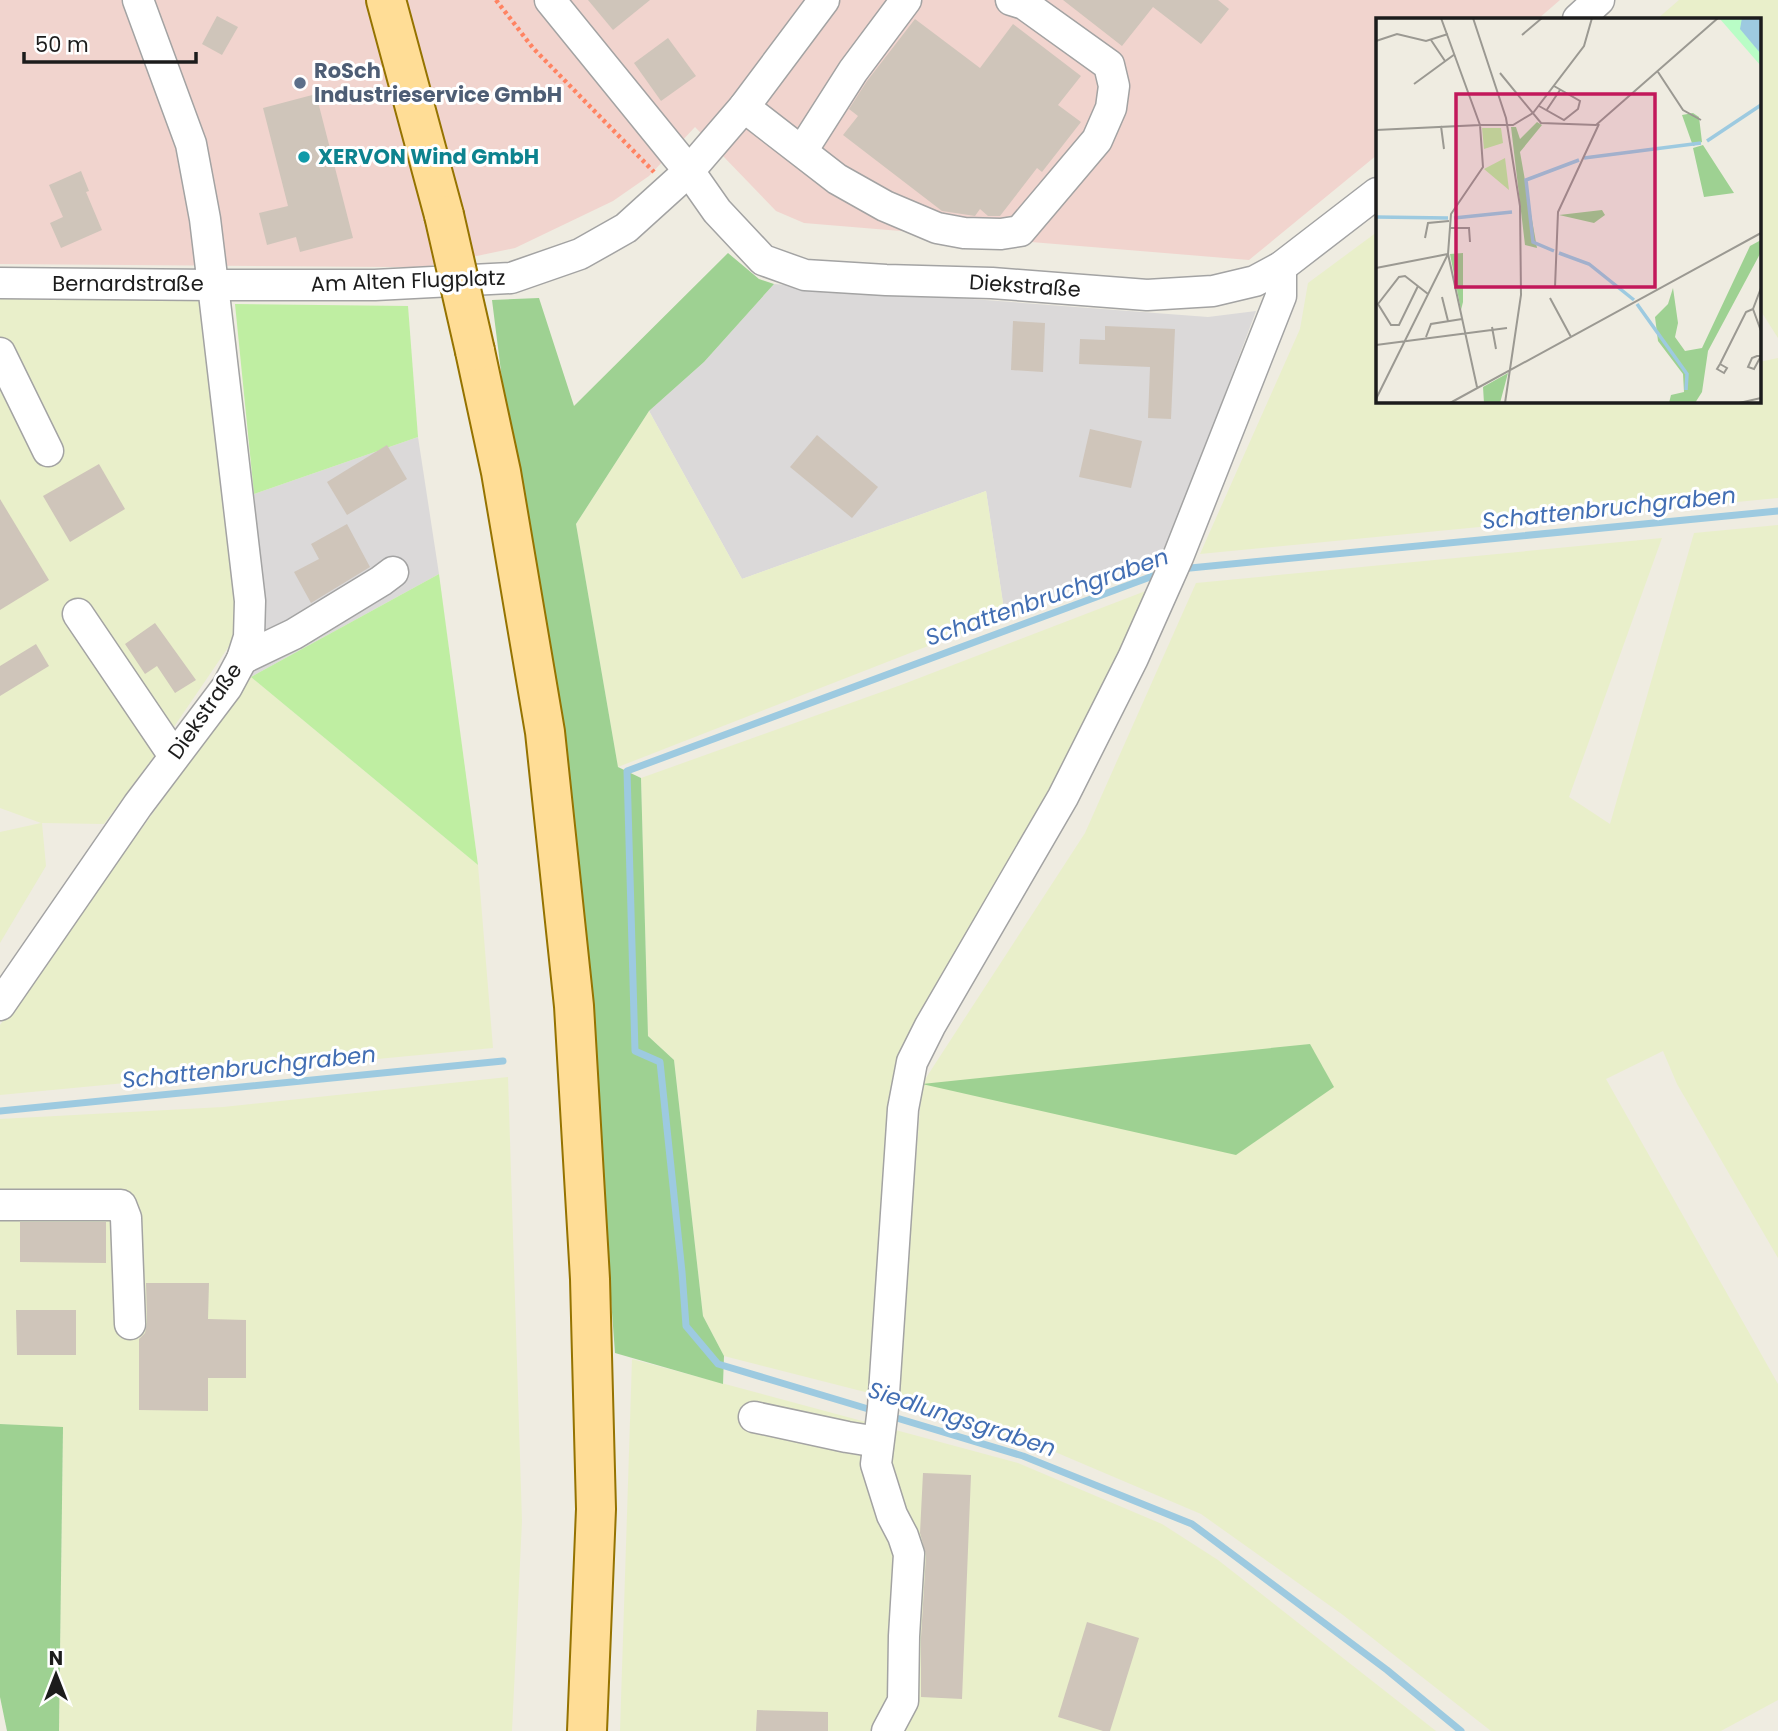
<svg xmlns="http://www.w3.org/2000/svg" width="1778" height="1731" font-family="Poppins,sans-serif">
<style>
.residential{fill:#dbd9d9}
.commercial{fill:#f1d4ce}
.farmland{fill:#e9efca}
.grass{fill:#bfeea2}
.forest{fill:#9ed192}
.lines{fill:none;stroke-linecap:round;stroke-linejoin:round}
.stream{stroke:#9dcae0;stroke-width:7}
.building{fill:#cfc5ba}
.minor-casing{stroke:#a3a3a3;stroke-width:33}
.major-casing{stroke:#957300;stroke-width:42}
.path{stroke:#ff8362;stroke-width:4.5;stroke-dasharray:3.5 3.5;stroke-linecap:butt}
.minor{stroke:#fff;stroke-width:30}
.major{stroke:#ffdd96;stroke-width:38}
.major-bridge-casing{stroke:#957300;stroke-width:42;stroke-linecap:butt}
.major-bridge{stroke:#ffdd96;stroke-width:38}
.service-dot{fill:#5c6f8a;stroke:#fff;stroke-width:2.5}
.culture-dot{fill:#0f9aa8;stroke:#fff;stroke-width:2.5}
.labels{text-anchor:middle;stroke-width:6;stroke-linejoin:round;paint-order:stroke}
.service-label{font-size:21px;font-weight:bold;fill:#4e5e75;stroke:#fff;text-anchor:start}
.culture-label{font-size:21px;font-weight:bold;fill:#0d838f;stroke:#fff;text-anchor:start}
.street-label{font-size:21px;fill:#1c1c1c;stroke:#fff}
.water-label{font-size:23px;font-style:italic;fill:#426eb3;stroke:#fff}
.inset-river{fill:none;stroke:#9dcae0;stroke-width:3.5}
.inset-road{fill:none;stroke:#9b9992;stroke-width:2}
.view{fill:#c2185b;fill-opacity:0.15;stroke:#c2185b;stroke-width:3.5}
.inset-edge{fill:none;stroke:#1c1c1c;stroke-width:3.5}
</style>
<rect width="100%" height="100%" fill="#efece1"/>
<g class="residential">
<path d="M774,284L1208,317L1256,311L1165,554L1005,616L986,491L742,579L649,411L704,362Z"/>
<path d="M418,437L439,574L251,677L262,614L254,494Z"/>
</g>
<path class="commercial" d="M0,0H1560L1538,19H1377V155L1249,260L804,223L776,211L695,127L649,176L613,201L515,248L424,267H392L0,264Z"/>
<g class="farmland">
<path d="M1679,0H1778V338L1759,308V19H1657Z"/>
<path d="M1377,232V401H1759V362L1778,358V498L1200,554L1300,329L1308,283Z"/>
<path d="M204,296L242,627L152,759L104,824L42,823L46,866L0,943V832L41,823L0,808V299Z"/>
<path d="M649,411L742,579L986,491L1005,616L618,767L576,524Z"/>
<path d="M1778,525V1258L1677,1084L1663,1051L1606,1079L1778,1384V1700L1721,1731H1491L1343,1615L1201,1514L1041,1446L896,1404L922,1084L1085,833L1196,583L1662,538L1569,797L1610,824L1694,533Z"/>
<path d="M1156,587L1055,787L1013,853L906,1050L873,1394L724,1356L703,1316L674,1060L648,1036L641,778L901,685Z"/>
<path d="M251,677L478,865L493,1048L0,1095V1025Z"/>
<path d="M508,1077L522,1521L512,1731H59L63,1428L0,1424V1119L223,1107Z"/>
<path d="M632,1359L1018,1463L1162,1524L1218,1560L1436,1731H620Z"/>
</g>
<g class="grass">
<path d="M235,304L408,306L418,437L254,494Z"/>
<path d="M439,574L478,865L251,677Z"/>
</g>
<g class="forest">
<path d="M728,253L759,279L774,284L704,362L649,411L576,524L618,767L641,778L648,1036L674,1060L703,1316L724,1356L723,1384L615,1353L595,1082L516,491L492,300L539,298L574,406Z"/>
<path d="M1310,1044L1334,1087L1236,1155L922,1084Z"/>
<path d="M0,1424L63,1427L59,1731H7L0,1697Z"/>
</g>
<g class="lines">
<g class="stream">
<path d="M1180,569L1778,511"/>
<path d="M0,1111L503,1061"/>
<path d="M875,1411L718,1364L686,1326L682,1272L660,1062L635,1051L627,771L1161,573"/>
<path d="M890,1416L1023,1456L1192,1524L1387,1670L1461,1731"/>
</g>
</g>
<g class="building">
<path d="M588,0H650L613,30Z"/>
<path d="M1063,0H1218L1229,9L1201,44L1153,7L1122,46Z"/>
<path d="M217,16L238,27L222,55L202,44Z"/>
<path d="M915,19L980,68L1013,24L1081,76L1058,105L1081,122L1042,172L1037,168L1000,216H988L980,209L975,216L942,211L843,135L858,116L849,109L867,81Z"/>
<path d="M668,38L696,76L661,101L634,63Z"/>
<path d="M316,94L353,238L300,252L296,237L267,245L259,213L288,206L263,108Z"/>
<path d="M81,171L89,191L86,192L102,230L61,248L50,223L63,217L49,185Z"/>
<path d="M1013,321L1045,323L1043,372L1011,370Z"/>
<path d="M1105,326L1175,329L1171,419L1148,418L1150,367L1079,364L1080,339L1105,340Z"/>
<path d="M1090,429L1142,441L1131,488L1079,477Z"/>
<path d="M817,435L878,487L852,518L790,467Z"/>
<path d="M387,445L407,479L347,515L327,482Z"/>
<path d="M99,464L125,509L70,542L43,496Z"/>
<path d="M0,499L49,580L0,610Z"/>
<path d="M347,524L370,567L311,603L294,572L319,559L311,544Z"/>
<path d="M155,623L196,680L175,693L157,666L145,674L125,644Z"/>
<path d="M36,644L49,666L0,696V666Z"/>
<path d="M20,1222H106V1263L20,1262Z"/>
<path d="M146,1283H209L208,1319L246,1320V1378H208V1411L139,1410V1339L145,1333L147,1323Z"/>
<path d="M16,1310H76V1355H17Z"/>
<path d="M923,1473L971,1475L962,1699L921,1697V1637L926,1555L920,1533Z"/>
<path d="M1087,1622L1139,1638L1110,1731H1103L1058,1717Z"/>
<path d="M757,1710L828,1712V1731H756Z"/>
</g>
<g class="lines">
<g class="minor-casing">
<g id="minor">
<path d="M550,0L689,171L717,211L763,260L805,275L886,280L992,283L1147,295L1213,291L1255,281L1281,267L1377,193"/>
<path d="M1578,19L1599,0"/>
<path d="M744,107L837,179L885,206L937,228L964,233L1001,234L1020,231L1097,140L1111,108L1114,86L1109,65L1024,4L1011,0"/>
<path d="M802,151L853,71L906,0"/>
<path d="M0,283L213,285L205,219L191,144L138,0"/>
<path d="M0,353L48,451"/>
<path d="M78,614L174,756"/>
<path d="M242,659L294,634L381,581L393,572"/>
<path d="M0,1005L138,805L227,687L242,659L249,637L250,601L213,285H375L511,278L580,254L626,228L689,171L744,107L824,0"/>
<path d="M0,1205H121L126,1218L130,1324"/>
<path d="M754,1417L847,1437L878,1442"/>
<path d="M887,1731L903,1701L904,1636L909,1554L903,1536L892,1515L876,1464L883,1408L903,1109L912,1062L930,1026L1063,797L1133,658L1178,557L1281,296V267"/>
</g>
</g>
<g class="major-casing">
<g id="major">
<path d="M386,0L444,215"/>
<path d="M475,351L501,472L545,732L574,1006L590,1279L596,1509L587,1731"/>
</g>
</g>
<path class="path" d="M496,0L533,48L654,172"/>
<use href="#minor" class="minor"/>
<use href="#major" class="major"/>
<g class="major-bridge-casing">
<path id="major-bridge" d="M444,215L475,351"/>
</g>
<use href="#major-bridge" class="major-bridge"/>
</g>
<circle class="service-dot" cx="300" cy="83" r="7"/>
<circle class="culture-dot" cx="304" cy="157" r="7"/>
<g class="labels">
<g class="service-label">
<text x="314" y="78">RoSch<tspan x="314" dy="24">Industrieservice GmbH</tspan></text>
</g>
<g class="culture-label">
<text x="318" y="164">XERVON Wind GmbH</text>
</g>
<g class="street-label">
<text transform="translate(408 281) rotate(-2)" y="7">Am Alten Flugplatz</text>
<text x="128" y="291">Bernardstraße</text>
<text transform="translate(1025 286) rotate(4)" y="7">Diekstraße</text>
<text transform="translate(205 711) rotate(-55)" y="7">Diekstraße</text>
</g>
<g class="water-label">
<text transform="translate(1609 508) rotate(-6)" y="8">Schattenbruchgraben</text>
<text transform="translate(1047 597) rotate(-19)" y="8">Schattenbruchgraben</text>
<text transform="translate(249 1067) rotate(-6)" y="8">Schattenbruchgraben</text>
<text transform="translate(962 1419) rotate(18)" y="8">Siedlungsgraben</text>
</g>
</g>
<g transform="translate(1376 18)">
<rect width="385" height="385" fill="#efece1"/>
<path d="M106,110H125L127,125L108,131ZM129,140L133,172L108,151Z" fill="#bfeea2"/>
<path d="M317,95L323,99L326,124L317,128L306,97ZM161,104L166,107L144,134L161,230L149,227L135,109H140L144,121ZM327,127L358,175L328,179L317,130ZM226,192L229,197L218,205L183,197ZM385,222V234L332,333L326,374L319,385H293L295,377L308,374L307,356L282,323L279,299L292,286L297,270L302,305L299,319L309,333L326,330L374,228ZM87,235V284L85,292L74,236ZM132,355L124,385H108L107,369Z" fill="#9ed192"/>
<path d="M385,0V48L344,1Z" fill="#b9fdc6"/>
<path d="M366,0H385V36L364,11Z" fill="#9dcae0"/>
<path class="inset-river" d="M331,123L385,87M208,140L325,125M0,199L72,200M78,200L136,194M178,233L157,224L150,162L203,142M183,235L213,246L258,282M261,286L311,356L310,372"/>
<path class="inset-road" d="M97,0L130,100L144,188L145,277L129,385M146,17L166,0M55,22L69,43M0,23L21,16L50,23L72,16M282,54L307,92L325,102M124,55L165,105L220,107L342,0M38,66L79,36M163,88L188,102L202,91L204,83L178,68M170,93L184,72M65,108L68,131M0,112L104,107L65,0M73,210H93L94,224M49,220L52,205L73,203M0,250L72,236L101,369M42,268L23,307H15L2,286L23,259L29,258L52,276M179,269L182,194L223,106M385,270L377,291L385,313M66,279L72,303M174,280L195,319M116,309L120,331M50,319L55,306L86,301M0,327L131,310M385,338L378,351L372,349L376,340L381,338H385V337M344,346L351,350L348,355L341,351L344,346L370,294L377,291M0,381L72,236L75,196L107,149L104,107H137L157,95L208,28L216,0M74,385L385,215M363,385L385,380"/>
<path class="view" d="M80,76H279V269H80Z"/>
<rect width="385" height="385" class="inset-edge"/>
</g>
<g transform="translate(56 1675)" stroke="#ffffff" stroke-width="5" paint-order="stroke">
<path d="M0-5L12 26L0 18L-12 26Z" fill="#1c1c1c"/>
<text y="-10" font-size="19" font-weight="bold" text-anchor="middle" fill="#1c1c1c">N</text>
</g>
<path d="M24 52v10h172v-10" fill="none" stroke="#1c1c1c" stroke-width="3.5"/>
<text x="35" y="52" font-size="21" fill="#1c1c1c" stroke="#ffffff" stroke-width="5" paint-order="stroke">50 m</text>
</svg>
